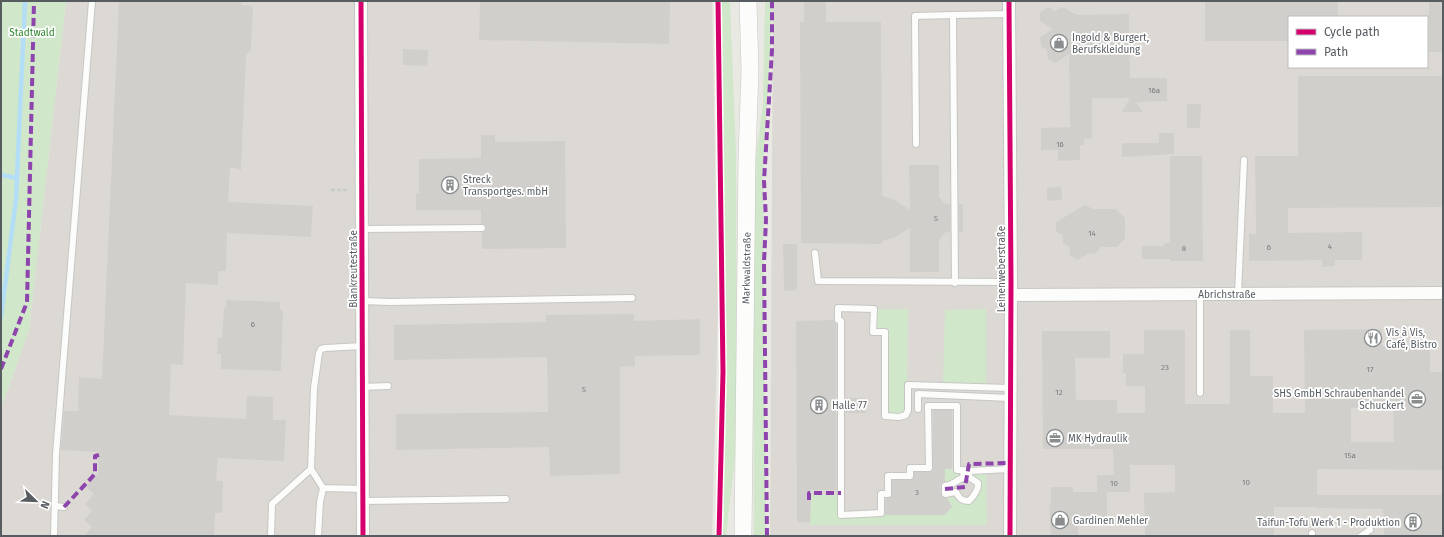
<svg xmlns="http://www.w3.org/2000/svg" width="1444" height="537" font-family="'Fira Sans',sans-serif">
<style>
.industrial{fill:#dcd9d4;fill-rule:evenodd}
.green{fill:#d0e7ca}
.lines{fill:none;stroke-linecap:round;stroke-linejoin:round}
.stream{stroke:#b3def6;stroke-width:4.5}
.building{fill:#d1cfcc;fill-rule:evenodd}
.lane-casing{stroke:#c6c6c4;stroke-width:8}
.street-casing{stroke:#c6c6c4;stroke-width:14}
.secondary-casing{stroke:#c7c7c7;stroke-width:18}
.path{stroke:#c5ccc8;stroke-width:2.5;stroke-dasharray:4 2;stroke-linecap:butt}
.lane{stroke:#fcfcfb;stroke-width:6}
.street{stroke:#fcfcfb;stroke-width:12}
.secondary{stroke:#fcfcfb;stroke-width:17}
.quiet{stroke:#8e44ad;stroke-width:4;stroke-dasharray:8 4;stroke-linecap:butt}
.cycleway-casing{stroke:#fff;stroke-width:8}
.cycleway{stroke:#d6006c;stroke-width:5}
.labels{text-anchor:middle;stroke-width:3.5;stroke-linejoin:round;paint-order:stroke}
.number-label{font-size:8px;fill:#777a7d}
.park-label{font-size:10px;fill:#2d852c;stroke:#fff}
.poi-label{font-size:10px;fill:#575c61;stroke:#fff;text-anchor:start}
.street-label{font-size:10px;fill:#575c61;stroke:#fff}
</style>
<rect width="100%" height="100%" fill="#eae8e2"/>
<g class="industrial">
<path d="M66,1H712L718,316L712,536H1V408L29,330Z"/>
<path d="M773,1H1443V536H770ZM1289,17H1427V67H1289Z"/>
</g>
<g class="green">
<path d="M1,1H66L29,330L1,408Z"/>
<path d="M721,1H730L736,154L737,414L735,456L726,536H719L723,372Z"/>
<path d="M765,1H773L763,173L766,536H754L753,182L763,103Z"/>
<path d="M874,309H908L907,408L906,415L885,416V333L873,332Z"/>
<path d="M986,309V387L943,386L945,310Z"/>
<path d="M945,469L964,470L963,478L945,486Z"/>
<path d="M986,470L987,525H810L811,495H841V514L944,515L952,507L945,494L956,492L958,497L969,501L978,486L969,471Z"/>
</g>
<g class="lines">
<g class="stream">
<path d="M1,175L17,178"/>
<path d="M1,317L16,199L25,1"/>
</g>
</g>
<g class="building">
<path d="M119,1H241V5L253,6L251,50L246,54L241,170L230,167L228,202L313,206L311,237L227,233L226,271H218V285L186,283L183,365L171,364L169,415L246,419L247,396L273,397V420H286L284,461L218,458L216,481H223L222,513H215L214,536H84L92,527L84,520L92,511L85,504L94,494L86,487L98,474L99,452L61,450L64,411H78L79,377L102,379Z"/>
<path d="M480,1H670L669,44L479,40Z"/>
<path d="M804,1H826V22H881L882,196L893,199L910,210L909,165H939V197L945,204H950V232H946L939,240V272H910V228L893,238L882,241L881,244L801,243L800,22H804Z"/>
<path d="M1205,1H1338V17H1289V41H1205Z"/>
<rect x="1429" y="1" width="14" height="51"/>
<path d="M1048,7L1055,11L1062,7L1077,15L1129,14L1130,78H1167V101L1136,102L1143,112H1122L1130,98H1092V139H1084V145H1080V160L1058,161V150H1041V128L1070,127L1069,54L1055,63L1048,58L1047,50L1041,46L1040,37L1053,29L1040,21V12Z"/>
<path d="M403,49L428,50L427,66L403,65Z"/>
<path d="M1298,76H1443V207L1288,208V233L1362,232V260H1335V266L1322,267V260L1249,261V234H1256L1255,156H1298Z"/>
<path d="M1187,104H1201L1200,128H1187Z"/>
<path d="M1159,133H1174V154L1122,157V143H1159Z"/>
<path d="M481,135H495V142L565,141L566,248L482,249V232H485L486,228L485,224H481V210H416V193H419V159L481,158Z"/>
<path d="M1170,156H1202L1203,261H1170V259H1142V246H1164V243H1170Z"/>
<path d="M1061,187L1062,200L1047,201V188Z"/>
<rect x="959" y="204" width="4" height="28"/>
<path d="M1085,205L1093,209H1116L1125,218V238L1117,247H1101L1095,254L1089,253L1078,260L1070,255V247L1063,244V235L1056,231V222Z"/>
<path d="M783,244H797V290L784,291Z"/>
<path d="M226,300L280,302V310H283L281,371L221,369V354H217L218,338H222L224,307L226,308Z"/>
<path d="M634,314V321L700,319V355L635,356V366L620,367V474L550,476L549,447L396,450V414L548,412L547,357L394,360V325L546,322V315Z"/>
<path d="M834,320L836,324V490H811L810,522H797L796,321Z"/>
<path d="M1382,329V346H1430V372H1443V470L1317,469V495H1443V536H1384L1383,509L1316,508V507H1274V536H1145L1144,493L1175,492V465H1130V492H1107V518H1078V536H1051L1049,505H1051V487H1073V492H1097V475H1114L1113,449H1043L1042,331H1110V358H1075L1076,400H1117V413H1145V386H1126V373H1123V354H1144V330H1185V404H1230V330H1250V376H1273V413H1305L1304,330ZM1351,408H1393L1394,442H1351Z"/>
<path d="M846,398H865L866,413H846Z"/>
<path d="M933,410H952V469H945V481L942,483L940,486L941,496L944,498H947L952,507L944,515H885L886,498H890L892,496V480H910L914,478V472H929L933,470Z"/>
</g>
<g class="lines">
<g class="lane-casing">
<g id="lane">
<path d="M916,144L915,16L953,15"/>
<path d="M362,229L482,228"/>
<path d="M815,253L818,281L1011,282"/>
<path d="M955,283L953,15L1009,14"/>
<path d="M1200,294V393"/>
<path d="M1238,294L1244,160"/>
<path d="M362,301L390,302L632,298"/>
<path d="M838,308L874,309L873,332H885V416L899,417L906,415L908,410V385L1010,388V469L969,471V477L978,483C979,490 974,496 969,501C961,501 959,498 956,492L945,494V486C955,485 955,480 963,478L964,470H957V406H928L929,468H910V476H888V494H881V513L841,515V321L838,320Z"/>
<path d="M362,387L388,386"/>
<path d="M918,409V394L1010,398"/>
<path d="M311,469L323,488L363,489"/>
<path d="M364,501L506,499"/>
<path d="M55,506L64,507"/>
<path d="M1312,533V536"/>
<path d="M54,536L56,454L92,1"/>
<path d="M271,536L272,504L311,469L314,388L319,353L321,349L325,348L362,346"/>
<path d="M318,536L320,502L323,488"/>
<path d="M1361,536L1370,530"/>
</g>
</g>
<g class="street-casing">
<g id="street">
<path d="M361,1L363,536"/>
<path d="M1009,1L1011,282L1010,536"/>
<path d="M1011,295L1443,293"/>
</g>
</g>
<g class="secondary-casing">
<path id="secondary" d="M743,536L747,157L750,71L748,1"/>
</g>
<path class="path" d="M331,190H349"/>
<use href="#lane" class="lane"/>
<use href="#street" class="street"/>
<use href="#secondary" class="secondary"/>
<g class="quiet">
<path d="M1,369L27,302L34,1"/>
<path d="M945,489L965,487L969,464L1010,463"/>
<path d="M809,500V493H841"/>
<path d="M64,507L95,474V456L99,455"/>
<path d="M767,536L764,262L766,220L764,181L772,50V1"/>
</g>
<g class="cycleway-casing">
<g id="cycleway">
<path d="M361,1L363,536"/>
<path d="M718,1L723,372L719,536"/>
<path d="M1009,1L1011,282L1010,536"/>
</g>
</g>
<use href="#cycleway" class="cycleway"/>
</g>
<defs>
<g id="shop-ring" transform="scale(0.9)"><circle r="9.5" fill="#fff" stroke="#8a8d8e" stroke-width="1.5"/><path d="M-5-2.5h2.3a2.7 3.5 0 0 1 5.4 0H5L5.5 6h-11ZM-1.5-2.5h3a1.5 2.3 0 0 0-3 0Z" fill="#8a8d8e"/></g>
<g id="building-ring" transform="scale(0.9)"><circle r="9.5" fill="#fff" stroke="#8a8d8e" stroke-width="1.5"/><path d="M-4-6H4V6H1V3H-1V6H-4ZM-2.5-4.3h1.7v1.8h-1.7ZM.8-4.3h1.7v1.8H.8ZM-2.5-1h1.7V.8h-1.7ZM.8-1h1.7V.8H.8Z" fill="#8a8d8e"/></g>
<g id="restaurant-ring" transform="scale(0.9)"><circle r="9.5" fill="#fff" stroke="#8a8d8e" stroke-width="1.5"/><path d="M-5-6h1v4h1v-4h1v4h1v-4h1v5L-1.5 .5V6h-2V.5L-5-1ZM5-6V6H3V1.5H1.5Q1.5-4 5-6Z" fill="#8a8d8e"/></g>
<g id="office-ring" transform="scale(0.9)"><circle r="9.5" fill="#fff" stroke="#8a8d8e" stroke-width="1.5"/><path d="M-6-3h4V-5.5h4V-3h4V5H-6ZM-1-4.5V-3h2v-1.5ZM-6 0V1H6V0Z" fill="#8a8d8e"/></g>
</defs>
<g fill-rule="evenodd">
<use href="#shop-ring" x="1059" y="43"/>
<use href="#building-ring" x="450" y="185"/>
<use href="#restaurant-ring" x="1373" y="338"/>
<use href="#office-ring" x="1417" y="399"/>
<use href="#building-ring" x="819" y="405"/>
<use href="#office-ring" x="1055" y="438"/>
<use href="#shop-ring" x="1060" y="520"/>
<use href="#building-ring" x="1413" y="522"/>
</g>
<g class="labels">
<g class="number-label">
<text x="1154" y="93">16a</text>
<text x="1060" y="147">16</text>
<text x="936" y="221">5</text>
<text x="1092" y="236">14</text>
<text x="1330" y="249">4</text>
<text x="1269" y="250">6</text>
<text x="1184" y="251">8</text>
<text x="253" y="327">6</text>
<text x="1165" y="370">23</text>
<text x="1370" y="372">17</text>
<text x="584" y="392">5</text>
<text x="1059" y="395">12</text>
<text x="1350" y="458">15a</text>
<text x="1246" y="485">10</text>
<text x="1114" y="486">10</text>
<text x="917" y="495">3</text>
</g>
<g class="park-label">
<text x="32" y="36">Stadtwald</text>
</g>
<g class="poi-label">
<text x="1072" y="41">Ingold &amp; Burgert,<tspan x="1072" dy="12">Berufskleidung</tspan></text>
<text x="463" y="183">Streck<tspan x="463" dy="12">Transportges. mbH</tspan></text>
<text x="1386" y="336">Vis à Vis,<tspan x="1386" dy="12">Café, Bistro</tspan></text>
<text x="1404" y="397" text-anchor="end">SHS GmbH Schraubenhandel<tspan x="1404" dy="12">Schuckert</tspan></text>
<text x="832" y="409">Halle 77</text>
<text x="1068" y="442">MK Hydraulik</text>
<text x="1073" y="524">Gardinen Mehler</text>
<text x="1400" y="526" text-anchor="end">Taifun-Tofu Werk 1 - Produktion</text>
</g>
<g class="street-label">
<text transform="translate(746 268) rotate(-89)" y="4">Markwaldstraße</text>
<text transform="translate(353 269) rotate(-90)" y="4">Blankreutestraße</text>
<text transform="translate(1001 269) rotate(-90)" y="4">Leinenweberstraße</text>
<text x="1227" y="298">Abrichstraße</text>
</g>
</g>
<rect width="1444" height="537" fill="none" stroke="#575c61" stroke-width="4"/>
<rect x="1288" y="16" width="140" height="52" fill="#ffffff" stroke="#bcbec0"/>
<rect x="1296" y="29" width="20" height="6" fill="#d6006c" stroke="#bcbec0"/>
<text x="1324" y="36" font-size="12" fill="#575c61">Cycle path</text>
<rect x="1296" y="49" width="20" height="6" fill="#8e44ad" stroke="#bcbec0"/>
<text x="1324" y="56" font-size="12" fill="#575c61">Path</text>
<g transform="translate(36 501) rotate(113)" stroke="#ffffff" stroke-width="3" paint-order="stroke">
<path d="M0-3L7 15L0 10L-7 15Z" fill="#575c61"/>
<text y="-6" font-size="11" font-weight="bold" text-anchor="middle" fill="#575c61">N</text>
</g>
</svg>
